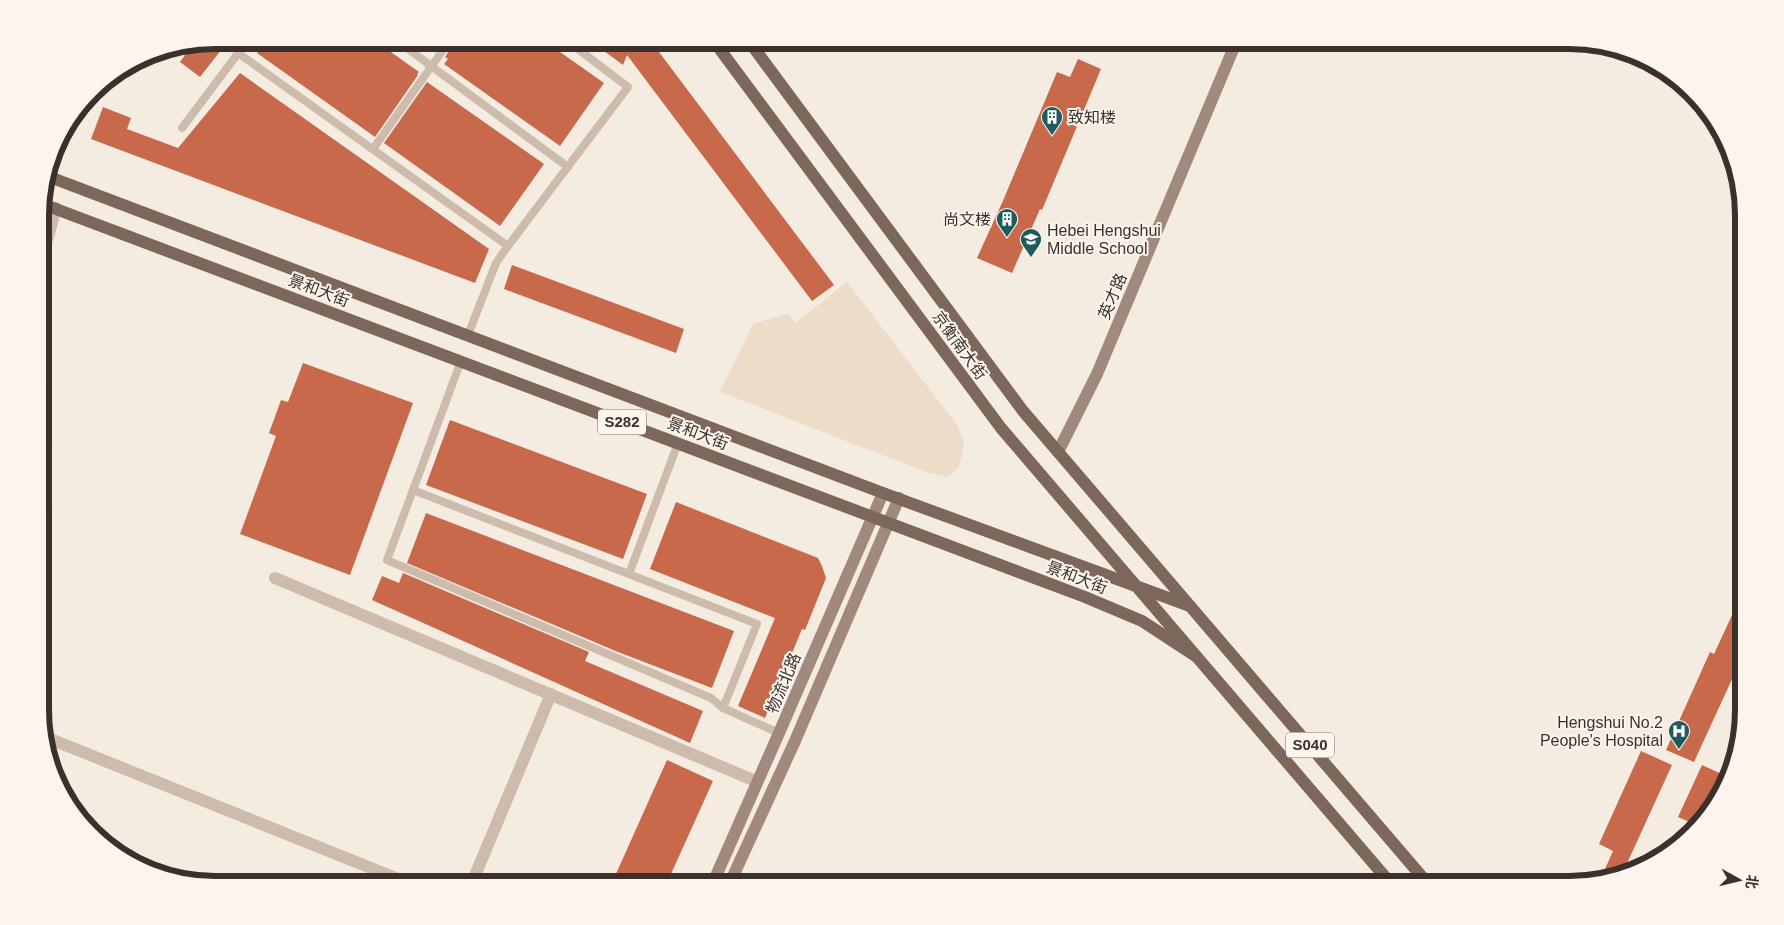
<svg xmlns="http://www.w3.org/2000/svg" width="1784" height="925" font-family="Helvetica,'Noto Sans SC',sans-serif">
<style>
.plaza{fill:#ecdcc8}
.building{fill:#c8694b}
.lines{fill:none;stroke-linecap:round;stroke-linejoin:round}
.lane{stroke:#cdbbac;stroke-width:8}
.street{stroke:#cdbbac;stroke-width:12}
.secondary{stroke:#a18a7d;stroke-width:12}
.primary{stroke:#7d675c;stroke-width:12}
.labels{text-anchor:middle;stroke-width:4;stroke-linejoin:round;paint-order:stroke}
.shield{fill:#fbf5ee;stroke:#756b66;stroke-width:1}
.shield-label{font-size:15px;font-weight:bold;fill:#3b302b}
.poi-label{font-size:16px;fill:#3b302b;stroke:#fbf5ee;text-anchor:start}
.street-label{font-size:16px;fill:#3b302b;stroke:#fbf5ee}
.rim{fill:none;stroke:#3b302b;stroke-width:6}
</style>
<rect width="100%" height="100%" fill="#f4ebe1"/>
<path class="plaza" d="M847,282L957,425L964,442L961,460L958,468L947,477L926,472L720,392L753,324L788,313L795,323Z"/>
<g class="building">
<path d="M214,40H229L200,77L180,62L193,44Z"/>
<path d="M266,40H374L419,72L417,74L418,75L375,137L257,53Z"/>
<path d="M422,40H443L436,50Z"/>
<path d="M456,40H543L604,83L560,146L444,64L448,59L445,57Z"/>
<path d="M589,40H650L834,285L812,301L627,55L623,65Z"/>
<path d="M1078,59L1101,69L1042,210L1040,209L1012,273L977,258L1002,203L1057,72L1070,77Z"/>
<path d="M240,73L489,249L475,283L91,139L103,107L131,118L127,129L178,148Z"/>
<path d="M427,82L544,164L500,226L384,143Z"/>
<path d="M512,265L684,329L676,353L504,289Z"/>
<path d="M303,363L413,403L350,575L240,534L276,436L269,433L281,400L288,402Z"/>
<path d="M450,420L647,494L623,559L426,485Z"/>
<path d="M676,502L818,558L822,566L826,578L805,630L802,629L765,718L738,706L775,618L650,569Z"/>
<path d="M426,513L734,631L712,688L618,652L407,563Z"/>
<path d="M403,573L589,652L585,661L703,711L690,743L372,600L382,576L399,583Z"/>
<path d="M1744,589V653L1694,762L1666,750L1710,652L1714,654Z"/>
<path d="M1641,751L1672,765L1624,870L1601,878L1613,851L1599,844Z"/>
<path d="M667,760L713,781L666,885H611Z"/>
<path d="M1702,765L1728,777L1726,788L1694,824L1678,817Z"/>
</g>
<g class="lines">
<g class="lane">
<path d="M396,40L568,167"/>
<path d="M238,53L508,246L628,87L566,40"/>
<path d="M182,128L248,40"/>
<path d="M373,149L450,40"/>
<path d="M468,335L496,263L508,246"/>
<path d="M461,361L387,560L711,698L723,708L779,733"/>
<path d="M413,490L757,624L723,708"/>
<path d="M629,574L678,443"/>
</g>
<g class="street">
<path d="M41,262L56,208"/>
<path d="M275,578L753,780"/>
<path d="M43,736L413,885"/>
<path d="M471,885L551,694"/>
</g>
<g class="secondary">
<path d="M1058,452L1097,374L1237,40"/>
<path d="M712,885L779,733L883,493"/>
<path d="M729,885L795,741L899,498"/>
</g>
<g class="primary">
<path d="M713,40L1001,428L1392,885"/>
<path d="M748,40L1023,411L1429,885"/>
<path d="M47,176L883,493L1190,606"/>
<path d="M40,203L1085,597L1142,621L1197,657"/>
</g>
</g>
<defs>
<g id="building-pin" transform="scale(1.125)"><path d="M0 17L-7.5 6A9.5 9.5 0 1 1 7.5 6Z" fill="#1f5a5e" stroke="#fbf5ee"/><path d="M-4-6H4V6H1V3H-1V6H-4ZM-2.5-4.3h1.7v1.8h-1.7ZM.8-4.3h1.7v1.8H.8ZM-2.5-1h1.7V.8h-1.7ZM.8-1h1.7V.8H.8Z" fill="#fff"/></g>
<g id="school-pin" transform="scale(1.125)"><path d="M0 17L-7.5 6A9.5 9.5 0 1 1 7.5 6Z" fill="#1f5a5e" stroke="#fbf5ee"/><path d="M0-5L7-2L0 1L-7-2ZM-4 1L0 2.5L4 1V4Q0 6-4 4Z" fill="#fff"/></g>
<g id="hospital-pin" transform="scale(1.125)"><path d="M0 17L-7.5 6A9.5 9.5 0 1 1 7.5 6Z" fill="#1f5a5e" stroke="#fbf5ee"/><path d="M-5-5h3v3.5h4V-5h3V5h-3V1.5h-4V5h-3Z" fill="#fff"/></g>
</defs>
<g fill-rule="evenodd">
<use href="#building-pin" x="1052" y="117"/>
<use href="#building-pin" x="1007" y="219"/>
<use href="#school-pin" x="1031" y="239"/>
<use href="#hospital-pin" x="1679" y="731"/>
</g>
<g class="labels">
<g class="shield">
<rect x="598" y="409.5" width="48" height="25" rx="4"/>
<rect x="1286" y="732.5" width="48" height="25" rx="4"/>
</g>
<g class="shield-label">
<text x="622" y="427">S282</text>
<text x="1310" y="750">S040</text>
</g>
<g class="poi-label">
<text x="1068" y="123">致知楼</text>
<text x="991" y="225" text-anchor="end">尚文楼</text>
<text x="1047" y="236">Hebei Hengshui<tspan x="1047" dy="18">Middle School</tspan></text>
<text x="1663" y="728" text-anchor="end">Hengshui No.2<tspan x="1663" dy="18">People's Hospital</tspan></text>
</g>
<g class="street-label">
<text transform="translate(319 290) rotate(21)" y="6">景和大街</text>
<text transform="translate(1112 296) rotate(-67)" y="6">英才路</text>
<text transform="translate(960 345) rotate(54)" y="6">京衡南大街</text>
<text transform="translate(698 433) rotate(21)" y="6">景和大街</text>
<text transform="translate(1077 577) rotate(21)" y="6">景和大街</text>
<text transform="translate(783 683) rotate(-67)" y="6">物流北路</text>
</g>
</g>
<path d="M0 0H1784V925H0ZM215 49H1569A166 166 0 0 1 1735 215V710A166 166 0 0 1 1569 876H215A166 166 0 0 1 49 710V215A166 166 0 0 1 215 49Z" fill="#fbf5ee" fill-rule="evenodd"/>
<path class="rim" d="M215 49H1569A166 166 0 0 1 1735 215V710A166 166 0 0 1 1569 876H215A166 166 0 0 1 49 710V215A166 166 0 0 1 215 49Z"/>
<g transform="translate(1739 880) rotate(98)" stroke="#fbf5ee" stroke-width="4" paint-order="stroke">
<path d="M0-4L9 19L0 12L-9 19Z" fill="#3b302b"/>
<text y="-8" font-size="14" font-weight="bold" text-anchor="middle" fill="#3b302b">北</text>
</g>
</svg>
